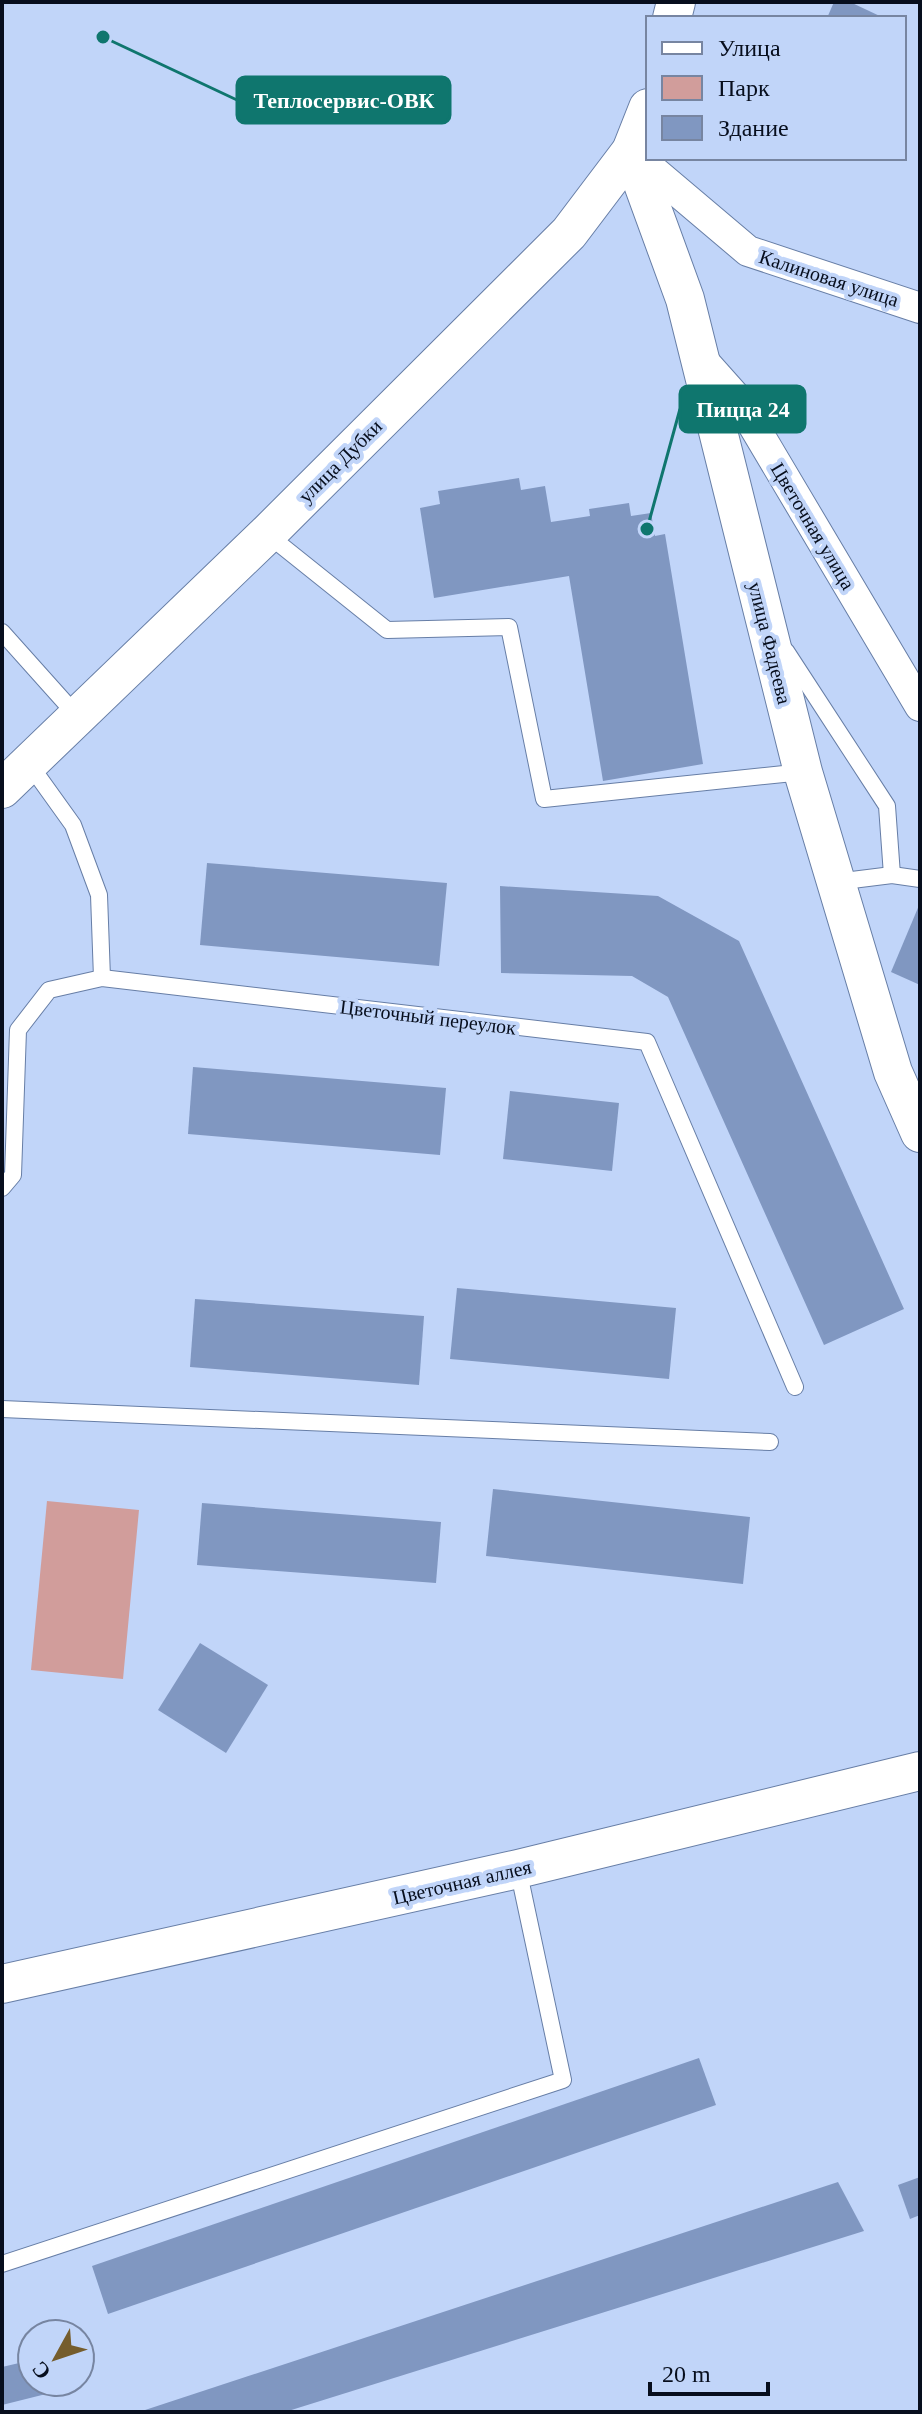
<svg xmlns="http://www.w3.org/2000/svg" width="922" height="2414" font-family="'Times New Roman',serif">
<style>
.green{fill:#d19d9b}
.building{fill:#8097c1}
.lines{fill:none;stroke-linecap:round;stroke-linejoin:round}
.service-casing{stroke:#677ea6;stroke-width:18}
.minor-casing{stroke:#677ea6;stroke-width:32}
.tertiary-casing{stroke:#677ea6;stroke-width:40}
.service{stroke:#fff;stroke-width:16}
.minor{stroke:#fff;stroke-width:30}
.tertiary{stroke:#fff;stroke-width:38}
.labels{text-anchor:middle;stroke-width:8;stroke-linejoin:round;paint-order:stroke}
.street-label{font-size:20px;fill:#070e1d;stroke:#c1d5f9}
.leader{fill:none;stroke:#0f766e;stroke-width:3}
.callout-dot{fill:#0f766e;stroke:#c1d5f9;stroke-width:3}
.callout{fill:#0f766e;stroke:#0f766e;stroke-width:3}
.callout-label{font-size:22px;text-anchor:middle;font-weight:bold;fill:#fff}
</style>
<rect width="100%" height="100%" fill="#c1d5f9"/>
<path class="green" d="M47,1501L139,1510L123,1679L31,1670Z"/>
<g class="building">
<path d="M834,2H850L884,18H827Z"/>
<path d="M519,478L521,490L545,486L551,522L590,516L589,509L629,503L631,516L651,513L655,536L665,534L703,764L603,781L569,576L434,598L420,508L440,504L438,491Z"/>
<path d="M207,863L447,883L439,966L200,945Z"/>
<path d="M500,886L658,896L739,941L904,1309L824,1345L668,997L632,976L501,973Z"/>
<path d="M920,903V985L891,972Z"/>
<path d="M193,1067L446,1088L440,1155L188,1134Z"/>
<path d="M510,1091L619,1103L612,1171L503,1159Z"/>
<path d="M457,1288L676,1308L669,1379L450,1359Z"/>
<path d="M195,1299L424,1316L419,1385L190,1367Z"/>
<path d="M493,1489L750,1517L743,1584L486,1556Z"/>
<path d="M202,1503L441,1522L436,1583L197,1565Z"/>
<path d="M200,1643L268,1685L226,1753L158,1710Z"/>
<path d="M699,2058L716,2105L108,2314L92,2266Z"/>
<path d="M920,2177V2215L910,2219L898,2185Z"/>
<path d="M838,2182L864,2231L285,2412H139Z"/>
<path d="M32,2360V2382H51L54,2392L2,2405V2367Z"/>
</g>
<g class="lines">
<g class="service-casing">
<g id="service">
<path d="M267,534L387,630L509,627L544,799L803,772"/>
<path d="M2,632L78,717"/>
<path d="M786,651L887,806L892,875"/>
<path d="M30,765L73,825L99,895L102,978"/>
<path d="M836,882L892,875L920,879"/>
<path d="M2,1188L13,1175L18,1030L49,990L102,978L647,1042L795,1387"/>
<path d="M2,1409L770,1442"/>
<path d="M2,2264L563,2080L518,1869"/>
</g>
</g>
<g class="minor-casing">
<g id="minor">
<path d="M631,152L748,251L920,308"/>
<path d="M698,355L739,401L920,706"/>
</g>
</g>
<g class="tertiary-casing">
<g id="tertiary">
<path d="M672,18L676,2"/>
<path d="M631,151L685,299L803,772L893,1072L920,1133"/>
<path d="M2,789L267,534L569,233L631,151L648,108"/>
<path d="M2,1984L518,1869L920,1771"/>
</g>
</g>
<use href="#service" class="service"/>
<use href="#minor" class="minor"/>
<use href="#tertiary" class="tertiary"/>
</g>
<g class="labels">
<g class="street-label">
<text transform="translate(829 278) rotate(18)" y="7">Калиновая улица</text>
<text transform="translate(340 461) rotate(-45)" y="7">улица Дубки</text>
<text transform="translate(813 526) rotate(59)" y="7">Цветочная улица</text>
<text transform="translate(770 643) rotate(76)" y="7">улица Фадеева</text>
<text transform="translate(428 1017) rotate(7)" y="7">Цветочный переулок</text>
<text transform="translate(462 1882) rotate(-13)" y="7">Цветочная аллея</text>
</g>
</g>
<path class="leader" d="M103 37L237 100M647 529L680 409"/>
<g class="callout-dot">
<circle cx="103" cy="37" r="8"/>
<circle cx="647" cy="529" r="8"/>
</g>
<g class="callout">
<rect x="237" y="77" width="213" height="46" rx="8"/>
<rect x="680" y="386" width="125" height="46" rx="8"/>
</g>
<g class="callout-label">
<text x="344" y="108">Теплосервис-ОВК</text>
<text x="743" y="417">Пицца 24</text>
</g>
<rect width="922" height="2414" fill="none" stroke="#070e1d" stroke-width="8"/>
<rect x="646" y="16" width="260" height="144" fill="#c1d5f9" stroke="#7785a1" stroke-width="2"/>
<rect x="662" y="42" width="40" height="12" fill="#ffffff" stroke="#7785a1" stroke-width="2"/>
<text x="718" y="56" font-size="24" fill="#070e1d">Улица</text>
<rect x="662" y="76" width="40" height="24" fill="#d19d9b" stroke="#7785a1" stroke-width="2"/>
<text x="718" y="96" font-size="24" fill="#070e1d">Парк</text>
<rect x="662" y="116" width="40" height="24" fill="#8097c1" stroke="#7785a1" stroke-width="2"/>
<text x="718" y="136" font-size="24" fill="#070e1d">Здание</text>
<g transform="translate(56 2358) rotate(230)"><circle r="38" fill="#c1d5f9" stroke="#7785a1" stroke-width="2"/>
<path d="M0-6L14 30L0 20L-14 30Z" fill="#755d2d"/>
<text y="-12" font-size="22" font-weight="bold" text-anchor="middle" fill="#070e1d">С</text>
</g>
<path d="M650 2382v12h118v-12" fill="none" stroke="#070e1d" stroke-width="4"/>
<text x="662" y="2382" font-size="24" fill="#070e1d" stroke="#c1d5f9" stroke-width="6" paint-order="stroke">20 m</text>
</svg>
